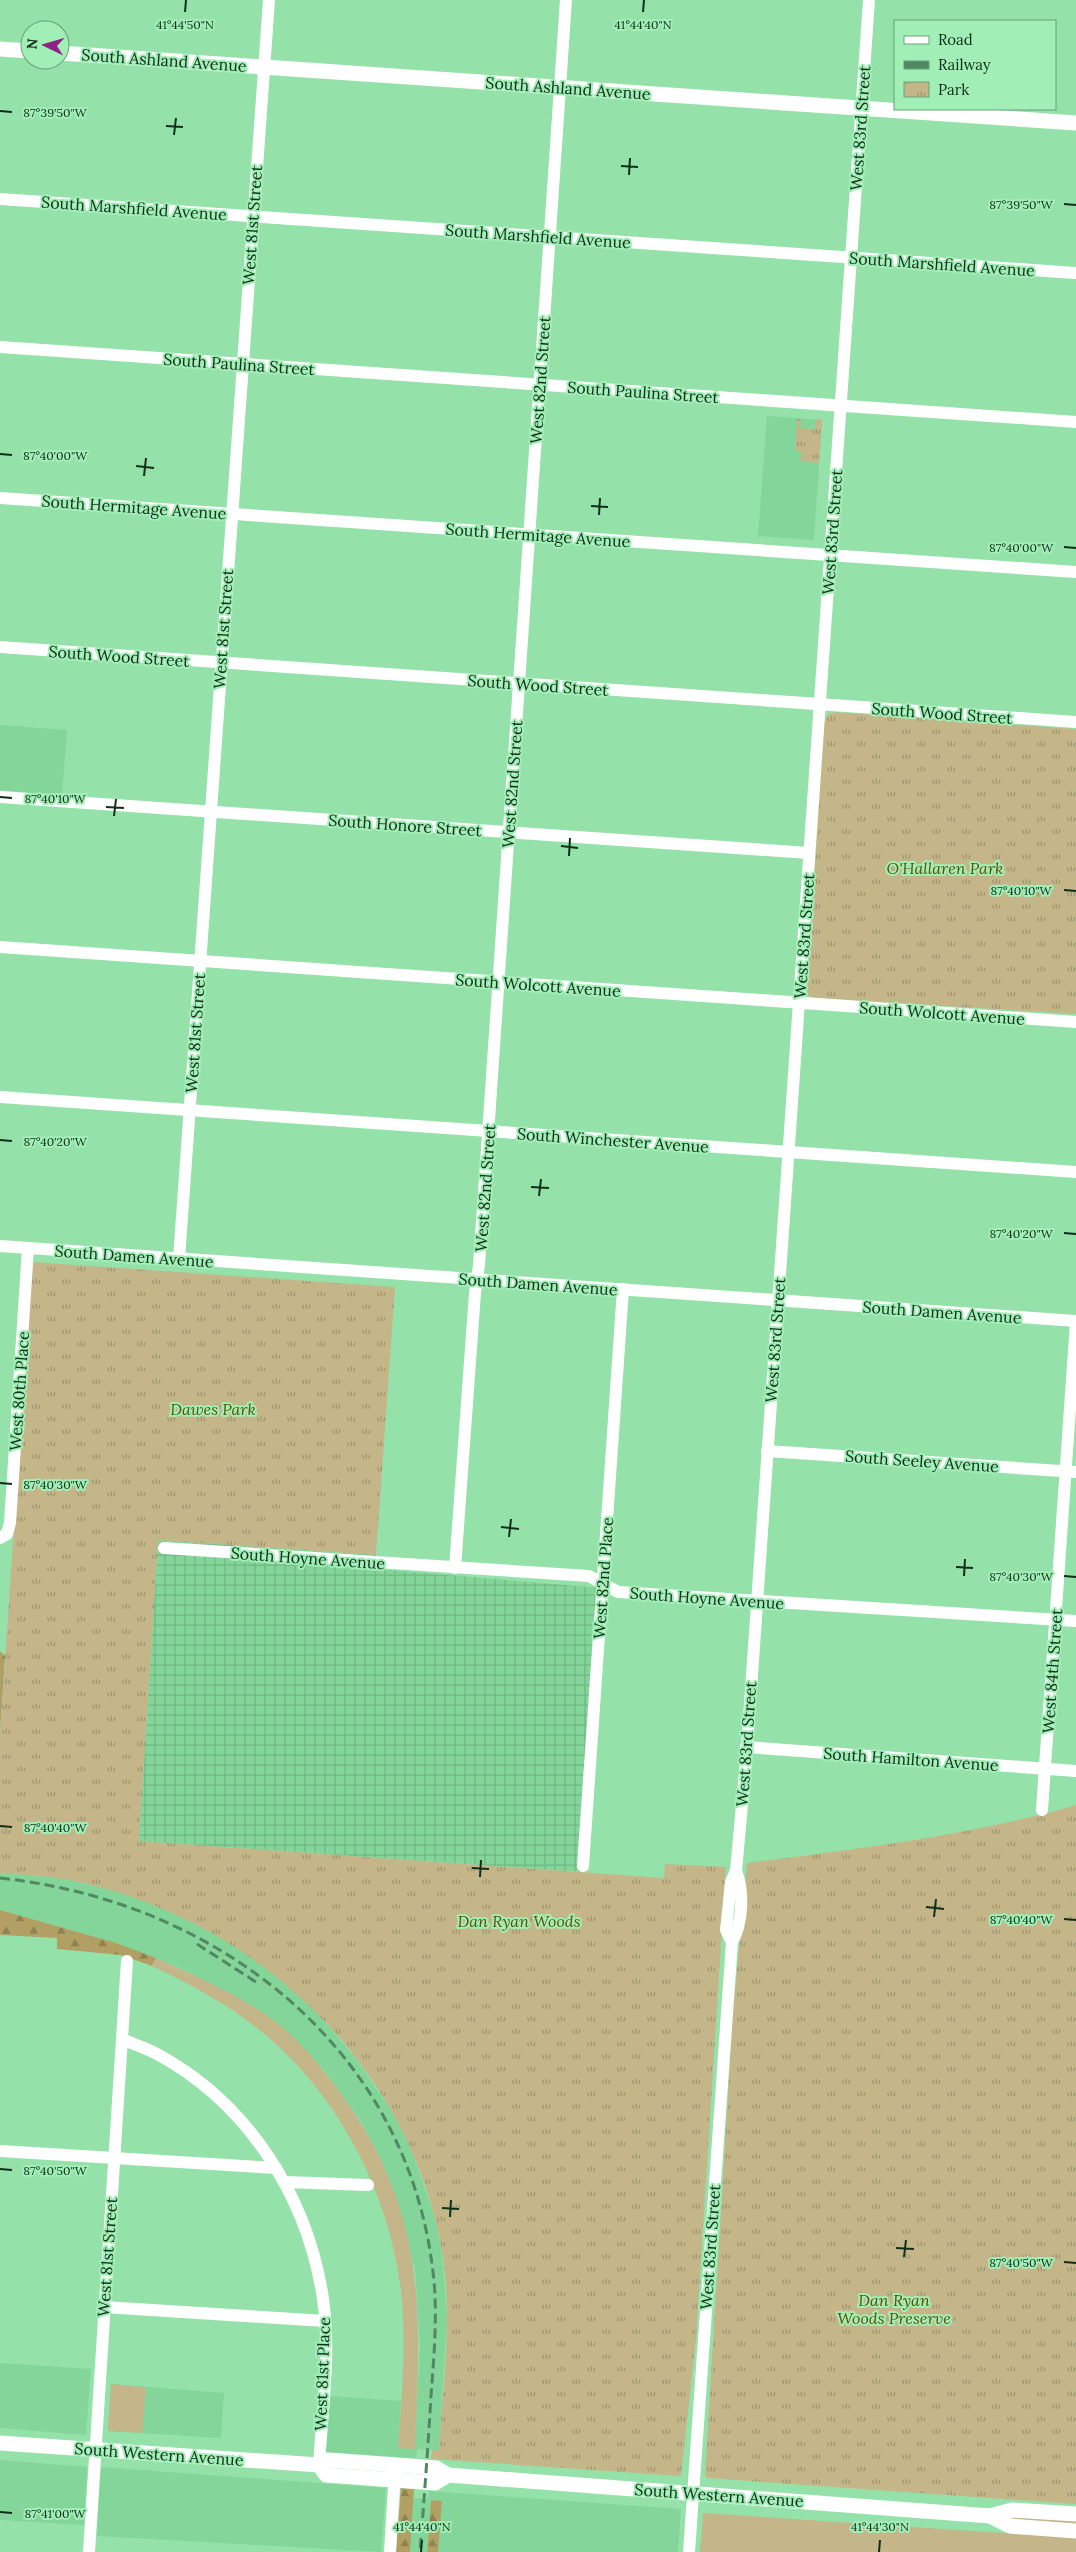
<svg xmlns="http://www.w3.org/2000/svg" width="1076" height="2552" font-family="Lora,serif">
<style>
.built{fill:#83d59a}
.industrial{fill:url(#industrial-grid)}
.green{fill:#c4b689}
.forest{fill:url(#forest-firs)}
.park{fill:url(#park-tufts)}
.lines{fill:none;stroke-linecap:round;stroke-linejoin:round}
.minor{stroke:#fff;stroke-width:12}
.major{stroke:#fff;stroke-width:15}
.rail{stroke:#518761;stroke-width:3;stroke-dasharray:10 5;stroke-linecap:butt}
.ticks{fill:none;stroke:#0f2f1a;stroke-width:2}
.labels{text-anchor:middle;stroke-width:4;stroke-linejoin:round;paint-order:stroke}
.street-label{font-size:16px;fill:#0f2f1a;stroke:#a2eeb7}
.park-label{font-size:16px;font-style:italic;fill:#624e00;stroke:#a2eeb7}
.ticks-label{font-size:12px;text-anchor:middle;fill:#0f2f1a;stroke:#a2eeb7;stroke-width:4;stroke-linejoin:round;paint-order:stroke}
</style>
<defs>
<pattern id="industrial-grid" width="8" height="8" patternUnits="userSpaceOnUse" patternTransform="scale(1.25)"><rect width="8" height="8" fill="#83d59a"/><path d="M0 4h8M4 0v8" fill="none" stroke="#70b784"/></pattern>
<pattern id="forest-firs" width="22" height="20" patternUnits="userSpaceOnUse" patternTransform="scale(1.25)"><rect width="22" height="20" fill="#b29f63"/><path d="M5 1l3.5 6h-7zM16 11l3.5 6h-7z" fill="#8f8251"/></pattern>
<pattern id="park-tufts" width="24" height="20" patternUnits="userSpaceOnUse" patternTransform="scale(1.25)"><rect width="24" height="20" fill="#c4b689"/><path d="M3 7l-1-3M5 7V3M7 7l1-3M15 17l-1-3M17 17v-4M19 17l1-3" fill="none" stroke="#9e946f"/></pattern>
</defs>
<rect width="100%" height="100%" fill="#95e1aa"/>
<g class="built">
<path d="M767,416L822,420L814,540L758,536Z"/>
<path d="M0,725L67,730L62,795L0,790Z"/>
<path d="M0,1873L51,1877L79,1882L129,1895L180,1915L234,1946L269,1969L311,2006L357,2060L392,2112L411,2149L435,2218L442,2252L447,2318L439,2450L417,2449L416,2458L326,2452L330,2396L401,2401L398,2448L415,2449L420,2346L415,2269L382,2161L360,2120L324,2070L272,2020L186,1971L156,1958L0,1910Z"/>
<path d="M0,2363L91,2369L86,2435L0,2428Z"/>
<path d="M111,2384L224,2393L221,2438L108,2431Z"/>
<path d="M0,2460L87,2467L84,2525L0,2520Z"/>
<path d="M101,2467L386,2488L381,2552L97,2536Z"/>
<path d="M429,2491L681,2509L678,2552H438L442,2501L431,2500L427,2552H410L413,2498L428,2499Z"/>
</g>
<path class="industrial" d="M158,1540L376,1555L375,1569L601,1588L582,1872L139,1841Z"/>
<g class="green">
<path d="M156,1958C195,1976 238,1994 273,2020C301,2041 323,2069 344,2098C427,2214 421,2314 415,2449L398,2448C401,2406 405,2362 403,2320C400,2213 345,2100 262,2032C229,2005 190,1984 152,1966Z"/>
<path d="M111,2384L146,2387L142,2433L108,2431Z"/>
<path d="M703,2513L1076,2538V2552H700Z"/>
<path d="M1011,2516L1076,2520V2524L1010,2519Z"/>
</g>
<g class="forest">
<path d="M0,1651L5,1656L0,1734Z"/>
<path d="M0,1910L116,1943L156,1958L152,1966L121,1955L57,1949V1938L0,1935Z"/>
<path d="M401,2488L414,2489L410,2552H396Z"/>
<path d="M431,2500L442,2501L438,2552H427Z"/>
</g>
<g class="park">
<path d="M797,419H801L800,428L815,430L816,419L822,420L819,463L801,461V451L795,450Z"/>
<path d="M836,712L1076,729V1014L813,998L807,995L824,722L828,714Z"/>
<path d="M32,1262L395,1287L376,1555L158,1540L139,1841L664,1878L665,1864L726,1867L696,2339L681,2476L431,2459L432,2450H439C443,2385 453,2316 442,2251C410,2067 258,1921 78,1882C53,1876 26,1875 0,1873V1734Z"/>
<path d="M1076,1805V2504L707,2478L705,2474L733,2012L747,1863C857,1849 969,1836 1076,1805Z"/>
</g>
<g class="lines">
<g class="minor">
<path d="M0,199L1076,273"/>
<path d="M0,347L1076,422"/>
<path d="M0,498L1076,572"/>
<path d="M0,647L1076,722"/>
<path d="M0,797L809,853"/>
<path d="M0,947L1076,1022"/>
<path d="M0,1097L1076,1172"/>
<path d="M0,1246L1076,1321"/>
<path d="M179,1259L269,0"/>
<path d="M767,1451L1076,1472"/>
<path d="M0,1538L7,1534L10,1523L28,1248"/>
<path d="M164,1548L589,1576L618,1592L1076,1621"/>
<path d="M455,1568L475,1293L479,1265L566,0"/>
<path d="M746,1747L1076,1771"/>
<path d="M1042,1810L1076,1322"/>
<path d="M583,1866L623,1289"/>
<path d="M732,1942L726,1930L731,1882L736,1871L746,1761L869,0"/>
<path d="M122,2039C133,2044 146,2048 157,2054C248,2103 308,2197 323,2299C331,2353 322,2411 319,2465"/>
<path d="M0,2151L276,2168"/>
<path d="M285,2182L368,2185"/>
<path d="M104,2307L325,2321"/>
<path d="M89,2552L127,1961"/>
<path d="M390,2552L395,2472"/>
<path d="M689,2552L732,1942C743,1923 744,1891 736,1871"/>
</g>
<g class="major">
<path d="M0,49L30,51"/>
<path d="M60,53L1076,123"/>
<path d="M0,2443L319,2465L328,2460L436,2468L448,2475L990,2516L1010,2526L1076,2531"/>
<path d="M319,2465L326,2475L435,2483L448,2475"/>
<path d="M990,2516L1012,2510L1076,2514"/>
</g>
<g class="rail">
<path d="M0,1878C217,1901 407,2047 433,2272C438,2313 434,2355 431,2396C428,2448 424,2500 420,2552"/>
<path d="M197,1944L256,1982"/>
</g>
</g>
<path class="ticks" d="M185,12L186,0M643,12L644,0M0,111L12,112M166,126L183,127M174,135L176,118M621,166L638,167M629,175L630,158M1064,204L1076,205M0,454L12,455M136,466L154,468M144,476L146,458M591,506L608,507M599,515L600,498M1064,547L1076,548M0,797L12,798M106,807L124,808M114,816L116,799M561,846L578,848M569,856L570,838M1064,890L1076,891M0,1140L12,1141M531,1187L549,1188M539,1196L541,1179M1064,1233L1076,1234M0,1483L12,1484M501,1527L519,1529M509,1537L511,1519M956,1567L973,1568M964,1576L965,1559M1064,1576L1076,1577M0,1826L12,1827M472,1868L489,1869M480,1877L481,1860M926,1907L944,1909M934,1917L936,1899M1064,1919L1076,1920M0,2169L12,2170M442,2208L459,2209M450,2217L451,2200M896,2248L914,2249M904,2257L906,2240M1064,2262L1076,2263M0,2512L12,2513M421,2552L422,2540M879,2552L880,2540"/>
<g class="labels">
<g class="street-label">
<text transform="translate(164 60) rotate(4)" y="6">South Ashland Avenue</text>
<text transform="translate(568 88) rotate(4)" y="6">South Ashland Avenue</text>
<text transform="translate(860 128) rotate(-86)" y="6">West 83rd Street</text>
<text transform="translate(134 208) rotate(4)" y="6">South Marshfield Avenue</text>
<text transform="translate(252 225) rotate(-86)" y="6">West 81st Street</text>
<text transform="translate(538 236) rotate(4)" y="6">South Marshfield Avenue</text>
<text transform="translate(942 264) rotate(4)" y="6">South Marshfield Avenue</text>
<text transform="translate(239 364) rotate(4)" y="6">South Paulina Street</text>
<text transform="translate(540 380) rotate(-86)" y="6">West 82nd Street</text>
<text transform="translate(643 392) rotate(4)" y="6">South Paulina Street</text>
<text transform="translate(134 507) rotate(4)" y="6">South Hermitage Avenue</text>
<text transform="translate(832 532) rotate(-86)" y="6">West 83rd Street</text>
<text transform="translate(538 535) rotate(4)" y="6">South Hermitage Avenue</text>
<text transform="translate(223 629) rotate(-86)" y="6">West 81st Street</text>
<text transform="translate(119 656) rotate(4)" y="6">South Wood Street</text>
<text transform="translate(538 685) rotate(4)" y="6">South Wood Street</text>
<text transform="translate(942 713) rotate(4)" y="6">South Wood Street</text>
<text transform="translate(512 784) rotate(-86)" y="6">West 82nd Street</text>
<text transform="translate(405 825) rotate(4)" y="6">South Honore Street</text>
<text transform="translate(804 936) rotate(-86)" y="6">West 83rd Street</text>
<text transform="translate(538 985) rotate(4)" y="6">South Wolcott Avenue</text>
<text transform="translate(942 1013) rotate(4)" y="6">South Wolcott Avenue</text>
<text transform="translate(195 1033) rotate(-86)" y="6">West 81st Street</text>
<text transform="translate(613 1140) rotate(4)" y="6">South Winchester Avenue</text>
<text transform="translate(485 1188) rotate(-86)" y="6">West 82nd Street</text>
<text transform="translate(134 1256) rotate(4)" y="6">South Damen Avenue</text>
<text transform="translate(538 1284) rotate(4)" y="6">South Damen Avenue</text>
<text transform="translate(942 1312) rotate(4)" y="6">South Damen Avenue</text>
<text transform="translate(775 1340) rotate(-86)" y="6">West 83rd Street</text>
<text transform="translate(19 1391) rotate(-86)" y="6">West 80th Place</text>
<text transform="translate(922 1461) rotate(4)" y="6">South Seeley Avenue</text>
<text transform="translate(308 1558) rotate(4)" y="6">South Hoyne Avenue</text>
<text transform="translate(603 1578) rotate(-86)" y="6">West 82nd Place</text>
<text transform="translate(707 1598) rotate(4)" y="6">South Hoyne Avenue</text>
<text transform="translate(1052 1671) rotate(-86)" y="6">West 84th Street</text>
<text transform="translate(746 1744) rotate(-86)" y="6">West 83rd Street</text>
<text transform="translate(911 1759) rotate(4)" y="6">South Hamilton Avenue</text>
<text transform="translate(710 2247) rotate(-86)" y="6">West 83rd Street</text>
<text transform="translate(107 2257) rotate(-86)" y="6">West 81st Street</text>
<text transform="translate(322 2374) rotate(-88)" y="6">West 81st Place</text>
<text transform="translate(159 2454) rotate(4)" y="6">South Western Avenue</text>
<text transform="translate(719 2495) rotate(4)" y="6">South Western Avenue</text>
</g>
<g class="park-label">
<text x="945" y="874">O'Hallaren Park</text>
<text x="213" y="1415">Dawes Park</text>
<text x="519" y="1927">Dan Ryan Woods</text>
<text x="894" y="2306">Dan Ryan<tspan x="894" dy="18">Woods Preserve</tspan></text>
</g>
</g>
<g class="ticks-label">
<text x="185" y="29">41°44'50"N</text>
<text x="643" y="29">41°44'40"N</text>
<text x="55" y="117">87°39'50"W</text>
<text x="1021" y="209">87°39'50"W</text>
<text x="55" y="460">87°40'00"W</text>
<text x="1021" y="552">87°40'00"W</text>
<text x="55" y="803">87°40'10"W</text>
<text x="1021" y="895">87°40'10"W</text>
<text x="55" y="1146">87°40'20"W</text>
<text x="1021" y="1238">87°40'20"W</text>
<text x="55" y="1489">87°40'30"W</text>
<text x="1021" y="1581">87°40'30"W</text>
<text x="55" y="1832">87°40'40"W</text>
<text x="1021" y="1924">87°40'40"W</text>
<text x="55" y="2175">87°40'50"W</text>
<text x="1021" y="2267">87°40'50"W</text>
<text x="55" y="2518">87°41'00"W</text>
<text x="422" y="2531">41°44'40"N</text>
<text x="880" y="2531">41°44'30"N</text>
</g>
<rect x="894" y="20" width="162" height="90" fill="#a2eeb7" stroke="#67a278"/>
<rect x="904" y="36" width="25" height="8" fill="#ffffff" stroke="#67a278"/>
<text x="938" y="45" font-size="15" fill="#0f2f1a">Road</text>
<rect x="904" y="61" width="25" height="8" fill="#518761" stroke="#67a278"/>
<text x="938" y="70" font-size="15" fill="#0f2f1a">Railway</text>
<rect x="904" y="82" width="25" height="15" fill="url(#park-tufts)" stroke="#67a278"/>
<text x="938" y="95" font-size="15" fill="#0f2f1a">Park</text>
<g transform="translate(45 45) rotate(275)"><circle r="24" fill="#a2eeb7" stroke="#67a278"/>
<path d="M0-4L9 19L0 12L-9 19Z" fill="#8f2285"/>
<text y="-8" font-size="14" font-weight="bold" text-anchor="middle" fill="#0f2f1a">N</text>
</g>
</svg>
